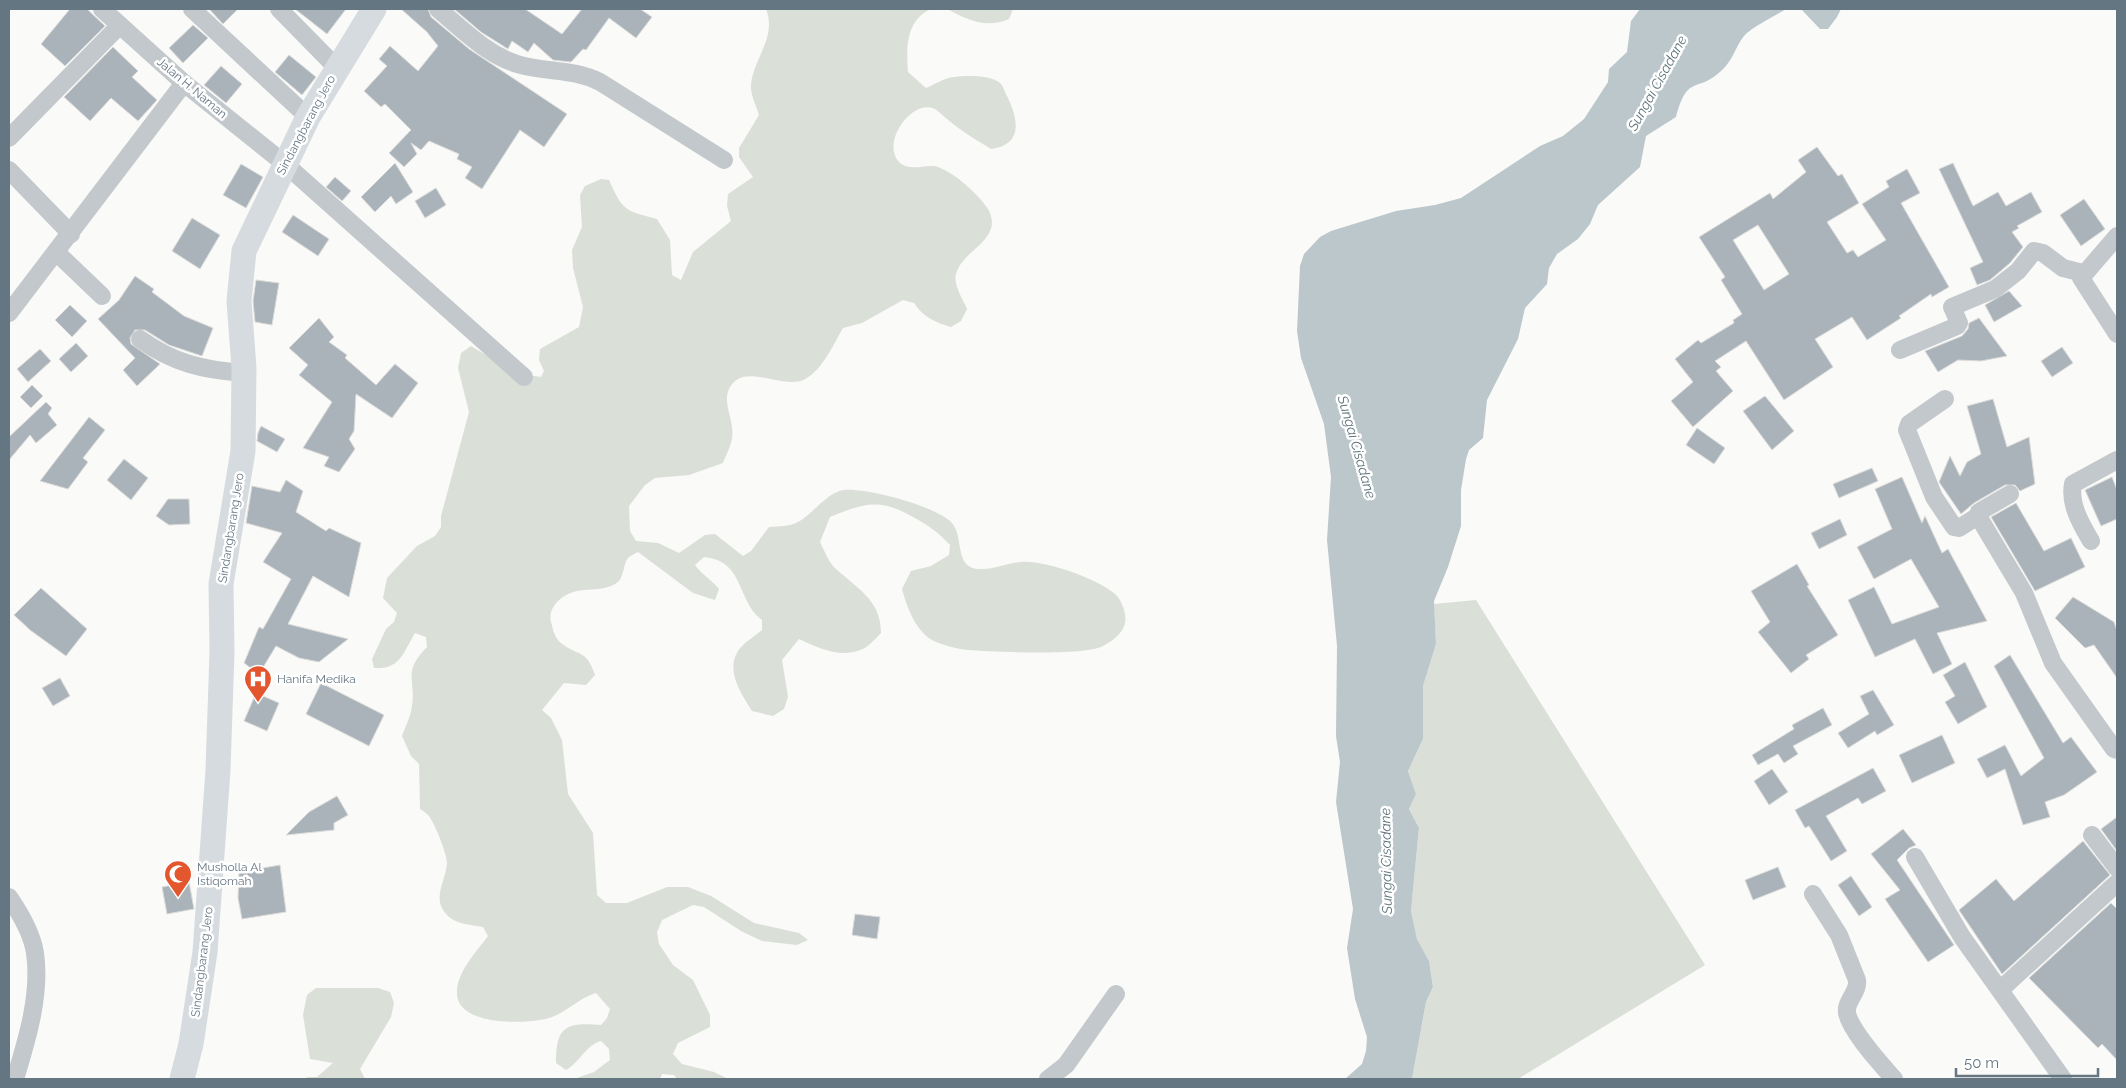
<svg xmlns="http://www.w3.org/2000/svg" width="2126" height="1088" font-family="Raleway,sans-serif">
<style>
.green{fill:#dadfd7}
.water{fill:#bbc7cb}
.building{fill:#aab3b9;stroke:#dcdcda;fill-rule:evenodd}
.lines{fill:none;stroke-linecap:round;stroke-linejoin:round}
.street{stroke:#c3c8cc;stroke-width:18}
.secondary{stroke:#d6dbdf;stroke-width:25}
.labels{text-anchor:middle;stroke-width:5;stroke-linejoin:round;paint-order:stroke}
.street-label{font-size:12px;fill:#657683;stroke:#fff}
.poi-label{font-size:12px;fill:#657683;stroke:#fff;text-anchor:start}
.water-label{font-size:14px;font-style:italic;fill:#60757c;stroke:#fff}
</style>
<rect width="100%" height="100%" fill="#fafaf8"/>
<g class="green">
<path d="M766,9H931C906,20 906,48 908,72L926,88C935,84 945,78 954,77C965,75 992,75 1000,83C1003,85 1005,93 1007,96C1018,118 1024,145 991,149C973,138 955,127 939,112C917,92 878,142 900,163C909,171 923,165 934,166C951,169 981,196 989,211C1003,240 962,250 956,274C953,285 963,299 967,309L961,321L951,327C936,323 922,316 914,303L903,300L862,323L843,328C833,345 824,367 807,378C785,393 743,359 729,389C722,404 735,421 732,438C731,446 726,455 723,463L689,475L655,478L645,485L629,506L630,531L636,541L658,543L679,553L705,535L715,534L743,556L751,551L769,527C779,526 789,527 798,522C812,515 827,492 844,490C868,488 935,506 951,522C965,536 953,569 980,569C993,570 1007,563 1021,562C1044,560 1099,579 1116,595C1121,600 1124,608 1125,615C1128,629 1115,640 1103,646C1084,656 994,652 968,650C958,649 941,645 932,640C915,630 907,607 902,589L911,571L931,566L949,555L950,545C938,532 928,525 913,517C880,498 864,503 830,517L820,542C824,550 828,560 833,566C855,588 881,598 881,633C876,638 869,646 863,649C840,659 819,648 799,639L782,660L788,697L784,709L773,716L752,711C742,695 725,671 738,651C743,643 755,636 762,630V620C736,600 745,561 704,557L695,565C702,575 711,579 719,589L715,600L693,593L638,552C636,553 630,556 628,558C623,564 624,577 618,582C600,596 576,582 557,602C552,608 549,614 551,622C553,629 555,639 561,643C578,657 586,648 595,675L586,685L564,683L542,710L551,718L562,740L568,794L593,833L597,895L606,903H627L667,887H688L711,896L754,923L799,933L808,940L797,945L762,941L741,931L704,907L693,905L662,920L657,932L659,944L673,965L693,980L710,1015V1027L678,1043L673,1054L682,1064L714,1072L728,1079H677L674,1075L662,1074L660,1079H574L594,1072L610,1060L609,1049L601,1041C585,1046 580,1062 566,1070L556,1063C556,1027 565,1022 601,1025L607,1018L610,1009L596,993C579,998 568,1011 552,1017C530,1025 455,1027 457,992C457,972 477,951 488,936L483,927C472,925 455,924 447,915C431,899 446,881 447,863C447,854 435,824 429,816C427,813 423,811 420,809L419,764L411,756L402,736C405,727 411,716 412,706C416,678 402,673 427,647L426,637L415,633C403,653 400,670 374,668L372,659L386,629L394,622L397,613L383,598L387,578L417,546L435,536L441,527V516L469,412L458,368L461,353L471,346L516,373L541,377L544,371L539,360L540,349L579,327L583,307L573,268L572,250L582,227L580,195L585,186L601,179L609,180C623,211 624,210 657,219L670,240L672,275L681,280L693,252L731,221L727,206L728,194L753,177L739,157V148L759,115C756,105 750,94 751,84C754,58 777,37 766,9Z"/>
<path d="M947,9H1013L1009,19C986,29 968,20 947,9Z"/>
<path d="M1476,600L1705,965L1518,1079H1412L1426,1002L1433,987L1429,961L1417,939L1411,911L1419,828L1409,809L1416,794L1408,771L1423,739V686L1436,644L1434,604Z"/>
<path d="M316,988H378L390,992L394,1003L391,1017L360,1069L365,1079H307V1077H317L333,1063L310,1059L303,1015L307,995Z"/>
</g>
<g class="water">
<path d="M1640,9H1786C1775,16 1752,27 1744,36C1735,47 1733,61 1721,71C1696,94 1688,73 1676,117L1646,136L1640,167L1598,205L1590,224L1578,239L1557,254L1549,268L1547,284L1525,308L1518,339L1487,400L1483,438L1469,450L1466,459L1461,490V526L1448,567L1434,601L1436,644L1423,686V739L1408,771L1416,794L1409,809L1419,828L1411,911L1417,939L1429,961L1433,987L1426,1002L1412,1079H1345L1362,1064L1366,1051L1367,1037L1355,999L1347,948L1353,909L1336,802L1340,762L1336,736L1337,646L1327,540L1331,477L1324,424L1301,358L1297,331L1300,266L1304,254L1320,237L1331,231L1396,211L1435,205L1461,198L1540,146L1563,136L1584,119L1608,82L1609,69L1627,52L1631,21Z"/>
<path d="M1801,9H1841L1837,17L1828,29H1820Z"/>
</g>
<g class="building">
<path d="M70,9H87L105,26L65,66L41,44Z"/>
<path d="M209,9H238L223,24Z"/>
<path d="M295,9H346L327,34Z"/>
<path d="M401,9H428L431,17L469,49L567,114L544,147L520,130L482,189L465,178L472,167L457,159L459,154L429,141L421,150L411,143L417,154L404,167L389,153L411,130L385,104L381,107L364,91L387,66L379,59L390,46L418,71L438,46L427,32Z"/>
<path d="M454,9H525L562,34L582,9H640L652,17L636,38L609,18L586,50L583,49L571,62L553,60L534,43L528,52L512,41L508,49L481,32Z"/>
<path d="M193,25L208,38L183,63L169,48Z"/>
<path d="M113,47L138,71L132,77L157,100L138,121L111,98L90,121L64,97Z"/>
<path d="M289,55L316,77L302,95L275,72Z"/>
<path d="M221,66L242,84L226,103L204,85Z"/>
<path d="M1817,147L1838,176L1842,174L1859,203L1827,222L1847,253L1853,250L1858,257L1886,240L1862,204L1889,187L1886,181L1907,169L1920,193L1901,203L1949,287L1932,297L1931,294L1899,316L1901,318L1867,340L1852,317L1815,339L1833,367L1784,400L1746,341L1715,361L1721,367L1716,371L1733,391L1693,427L1671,401L1693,382L1675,359L1698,340L1701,343L1734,323L1733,320L1742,314L1721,280L1725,277L1699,237L1770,193L1773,199L1806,172L1798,160ZM1758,225L1789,274L1764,290L1733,240Z"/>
<path d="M395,163L413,192L396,204L391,196L375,212L361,197Z"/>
<path d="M1953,163L1973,206L1998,192L2006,206L2031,192L2042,212L2017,226L2019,228L2012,232L2023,247L2010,263L1990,280L1977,285L1970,268L1983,262L1939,169Z"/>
<path d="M241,164L263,177L246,208L223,195Z"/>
<path d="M335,177L351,191L342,201L326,187Z"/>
<path d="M436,188L446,205L425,218L415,201Z"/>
<path d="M2084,199L2105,229L2081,246L2060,215Z"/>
<path d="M293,215L329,239L318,256L282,232Z"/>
<path d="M192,218L220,235L200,269L172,251Z"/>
<path d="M135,276L154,289L152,292L184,316L213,328L202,356L169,345L145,330H135L130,338L131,344L160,364L137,386L123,370L135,358L98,319L119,300Z"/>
<path d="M256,280L279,283L272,325L255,322L253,301Z"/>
<path d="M2009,291L2022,306L1994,322L1985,305Z"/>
<path d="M70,305L87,321L72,337L55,320Z"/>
<path d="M319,318L334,337L329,342L347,355L345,358L376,385L395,364L418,383L392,418L356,394L354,431L349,439L355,449L339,472L324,466L329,457L303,448L332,402L299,375L308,365L289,348Z"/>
<path d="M1979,318L2007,356L1981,361L1958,360L1938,372L1925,351L1962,336L1968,329L1969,323Z"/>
<path d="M76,343L88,356L71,372L59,359Z"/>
<path d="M2062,347L2073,363L2052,377L2041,361Z"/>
<path d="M40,349L51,361L28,382L17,369Z"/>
<path d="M32,385L43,396L31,408L20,397Z"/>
<path d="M1765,396L1794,431L1772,450L1743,411Z"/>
<path d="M1993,399L2007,447L2029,437L2035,484L2020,491L2015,485H2005L1974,503L1961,514L1939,482L1950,456L1960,476L1967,462L1981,454L1967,406Z"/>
<path d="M46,402L52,408L48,414L57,425L36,443L30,435L9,460V437Z"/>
<path d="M89,417L105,430L83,458L88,462L68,489L40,481Z"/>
<path d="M261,426L285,439L277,452L257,441L258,433Z"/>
<path d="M1697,428L1725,448L1714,464L1686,445Z"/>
<path d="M124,459L148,478L131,500L107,480Z"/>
<path d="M1872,468L1878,481L1839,498L1833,484Z"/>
<path d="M1902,477L1922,523L1925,516L1942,553L1948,549L1987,621L1937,633L1952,664L1933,674L1915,639L1875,657L1848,600L1874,587L1892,624L1939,607L1911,559L1874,579L1857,547L1892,529L1875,489Z"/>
<path d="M2112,477L2117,490V519L2101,526L2085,490Z"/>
<path d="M286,480L303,491L296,512L326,531L329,528L361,543L349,597L313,576L288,624L348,639L319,662L299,658L276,646L259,674L244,663L259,627L263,629L291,579L263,562L282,533L246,523L252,486L280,492Z"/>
<path d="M168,499H189L190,524L169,525L156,516Z"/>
<path d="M2016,503L2044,551L2071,538L2085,567L2035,591L1991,517Z"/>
<path d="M1840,519L1847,535L1819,549L1811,533Z"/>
<path d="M1797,564L1809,585L1807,586L1838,635L1806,655L1809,659L1791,673L1758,632L1770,622L1751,591Z"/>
<path d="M41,588L87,629L66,656L30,630L14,615Z"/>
<path d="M2073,597L2114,622L2117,631V678L2094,645L2085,648L2055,618Z"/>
<path d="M2010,655L2063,743L2071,737L2097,772L2064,795L2045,802L2050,817L2023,825L2005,769L1987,778L1977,759L2005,745L2021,776L2044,758L1994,666Z"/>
<path d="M1965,662L1987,707L1958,724L1945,702L1955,696L1943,675Z"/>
<path d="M60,678L70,696L53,706L42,688Z"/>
<path d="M321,683L384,715L369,746L306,714Z"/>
<path d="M1873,690L1894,725L1877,735L1875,731L1848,748L1838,733L1869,714L1860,696Z"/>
<path d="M256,693L279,703L267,731L244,721Z"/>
<path d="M1823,708L1832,725L1793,746L1798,754L1784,763L1778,754L1758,765L1752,755L1794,729L1792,725Z"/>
<path d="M1942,735L1955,763L1912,783L1899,755Z"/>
<path d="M1873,768L1886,791L1862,804L1858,798L1826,816L1847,851L1831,861L1809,826L1805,828L1795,810Z"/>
<path d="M1772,769L1788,792L1769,805L1754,781Z"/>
<path d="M337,796L348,815L334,823V830L286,835L309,812Z"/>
<path d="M2117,817V851L2101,829Z"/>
<path d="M1903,829L1916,845L1909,848L1897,860L1954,945L1928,962L1885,899L1900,890L1871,854Z"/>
<path d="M2083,841L2110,875L2002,974L1959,910L1996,879L2014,901Z"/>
<path d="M280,865L286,912L242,919L238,898L239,872Z"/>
<path d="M1778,867L1786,887L1753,900L1745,880Z"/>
<path d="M1851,876L1872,907L1859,916L1838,885Z"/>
<path d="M189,882L194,909L167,914L162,887Z"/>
<path d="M2111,903L2117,909V1060L2102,1044L2098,1048L2029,978Z"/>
<path d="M855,914L880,917L877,939L852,935Z"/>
</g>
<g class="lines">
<g class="street">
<path d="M102,9L184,83L285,164L524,377"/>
<path d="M192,9L308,117"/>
<path d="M279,9L337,68"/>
<path d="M438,9C462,29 486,54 517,64C547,73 572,68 600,82L724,160"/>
<path d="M9,138L120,25"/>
<path d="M9,170L71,234"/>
<path d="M2117,236L2081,278L2117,334"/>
<path d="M56,252L102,296"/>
<path d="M9,313L184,83"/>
<path d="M140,339C173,363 203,370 244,373"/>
<path d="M1900,350L1957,326L1959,323L1952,307L1995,289L2018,271L2034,251L2043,253L2063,268L2083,273"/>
<path d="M1945,399L1909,424L1907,430L1934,497L1954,527L1959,528L1978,516"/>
<path d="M2010,494L1979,512L1978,516L2024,593L2053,663L2114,749L2117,750"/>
<path d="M2091,541C2081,524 2069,504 2073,484L2117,460"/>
<path d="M2092,835L2117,868"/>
<path d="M1915,857L1962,937L2063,1079"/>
<path d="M1813,894L1839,935L1857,980C1859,992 1845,1001 1847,1013C1851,1032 1881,1064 1894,1079"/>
<path d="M9,897C20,913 32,933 35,953C41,994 27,1040 15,1079"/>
<path d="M2000,990L2117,883"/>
<path d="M1048,1079L1066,1065L1116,994"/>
</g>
<path class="secondary" d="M182,1079L191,1044L205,952L218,770L222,652L221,584L243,451L244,368L239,301L244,251L308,117L374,9"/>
</g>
<defs>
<g id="hospital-pin" transform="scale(1.4375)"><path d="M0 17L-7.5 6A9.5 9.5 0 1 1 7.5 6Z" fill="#e4572e" stroke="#fff"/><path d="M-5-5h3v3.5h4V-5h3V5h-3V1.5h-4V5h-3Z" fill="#fff"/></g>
<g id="mosque-pin" transform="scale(1.4375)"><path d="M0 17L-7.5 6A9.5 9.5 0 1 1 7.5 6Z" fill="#e4572e" stroke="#fff"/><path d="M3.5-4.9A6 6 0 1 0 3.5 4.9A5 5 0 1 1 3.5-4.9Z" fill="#fff"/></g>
</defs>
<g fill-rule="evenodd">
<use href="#hospital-pin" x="258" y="679"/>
<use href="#mosque-pin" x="178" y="874"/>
</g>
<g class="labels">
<g class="street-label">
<text transform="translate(192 88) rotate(40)" y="4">Jalan H. Naman</text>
<text transform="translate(306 125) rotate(-62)" y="4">Sindangbarang Jero</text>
<text transform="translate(231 528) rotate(-81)" y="4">Sindangbarang Jero</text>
<text transform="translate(202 962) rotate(-83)" y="4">Sindangbarang Jero</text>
</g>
<g class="poi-label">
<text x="277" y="683">Hanifa Medika</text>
<text x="197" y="871">Musholla Al<tspan x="197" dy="14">Istiqomah</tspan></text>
</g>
<g class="water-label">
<text transform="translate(1657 83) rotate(-61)" y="5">Sungai Cisadane</text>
<text transform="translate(1357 447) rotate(74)" y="5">Sungai Cisadane</text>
<text transform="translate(1386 861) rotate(-91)" y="5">Sungai Cisadane</text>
</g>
</g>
<rect width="2126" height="1088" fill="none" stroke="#657683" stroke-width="20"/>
<path d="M1956 1068v8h142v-8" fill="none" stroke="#657683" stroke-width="2.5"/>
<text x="1964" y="1068" font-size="15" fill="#657683" stroke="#ffffff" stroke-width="4" paint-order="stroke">50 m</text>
</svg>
